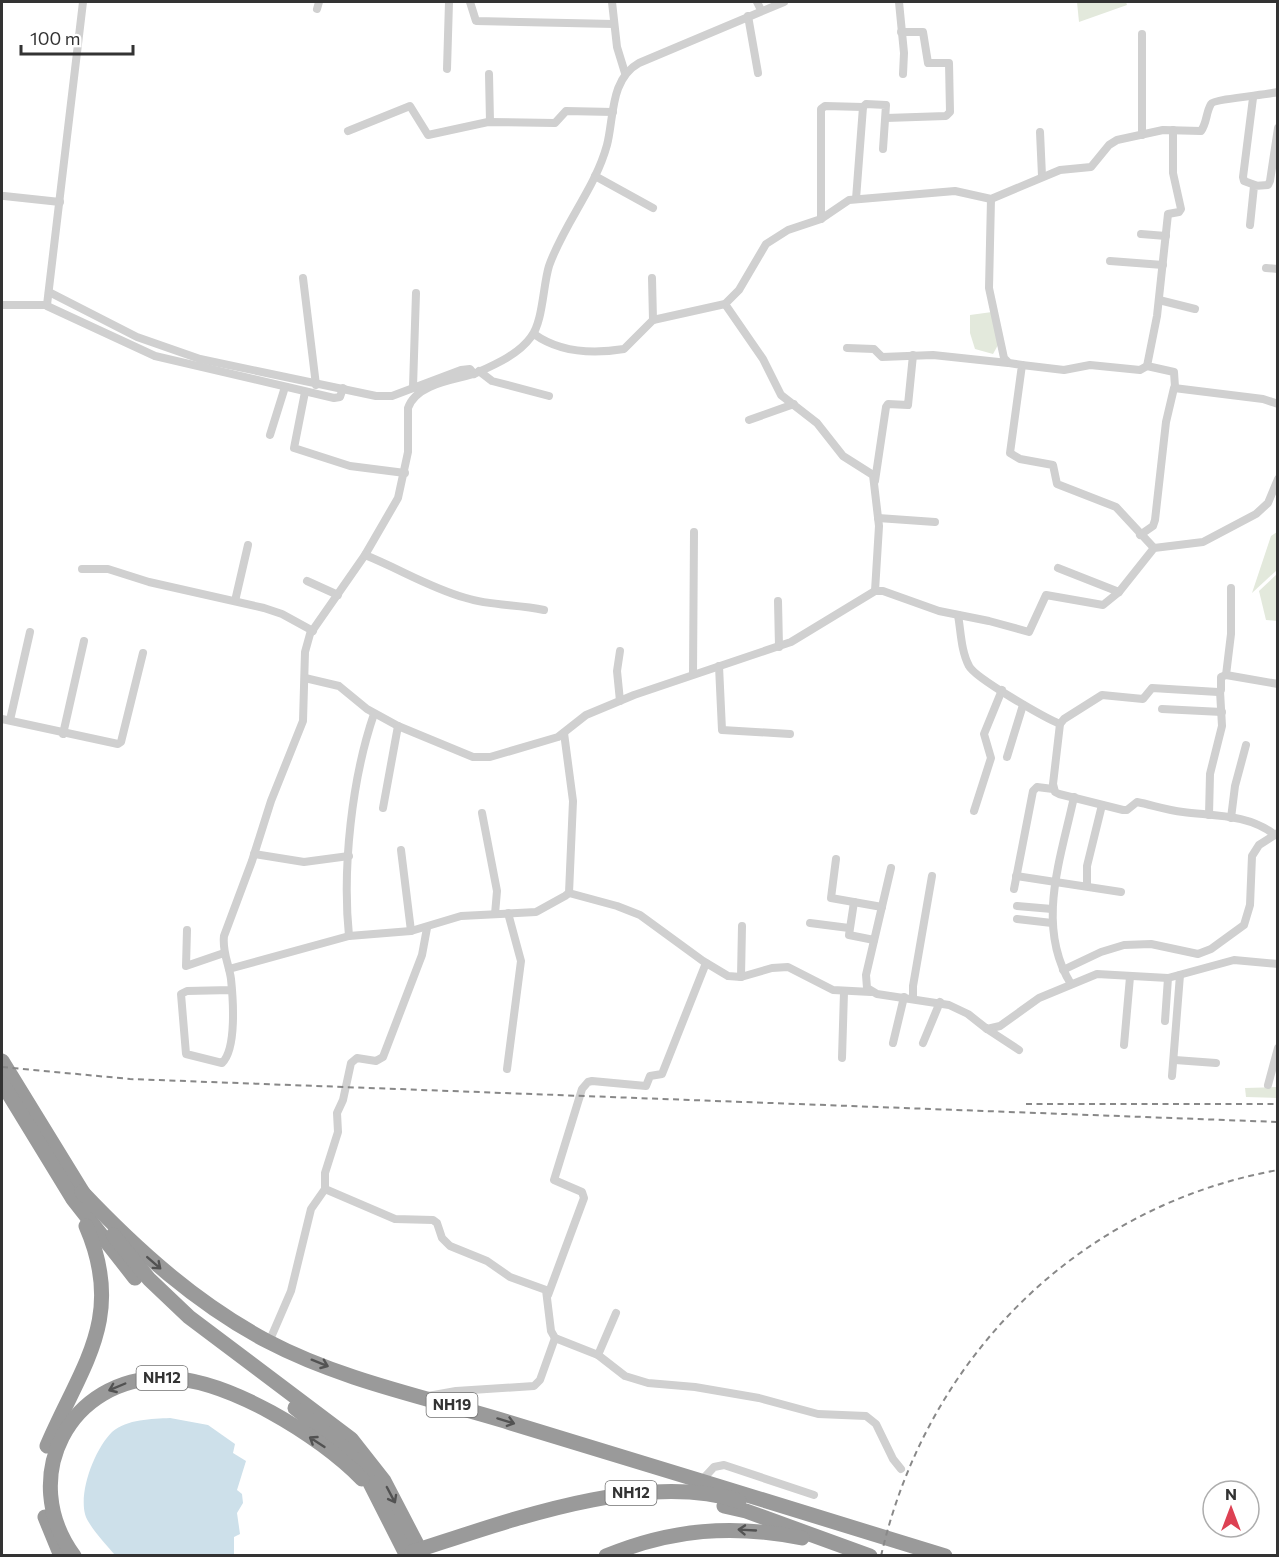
<svg xmlns="http://www.w3.org/2000/svg" width="1279" height="1557" font-family="Commissioner,sans-serif">
<style>
.green{fill:#e3e9dc}
.water{fill:#cde0ea}
.lines{fill:none;stroke-linecap:round;stroke-linejoin:round}
.street{stroke:#d0d0d0;stroke-width:8}
.highway{stroke:#9a9a9a;stroke-width:15}
.rail{stroke:#888;stroke-width:2;stroke-dasharray:6 4.5;stroke-linecap:butt}
.oneway{stroke:#525252}
.labels{text-anchor:middle;stroke-width:6;stroke-linejoin:round;paint-order:stroke}
.shield{fill:#fff;stroke:#707070;stroke-width:1.5}
.shield-label{font-size:15px;font-weight:bold;fill:#333}
</style>
<rect width="100%" height="100%" fill="#fff"/>
<g class="green">
<path d="M1077,2H1126L1127,5L1079,22Z"/>
<path d="M992,312L998,345L993,354L975,349L970,333V315Z"/>
<path d="M1277,532V570L1252,593L1271,536Z"/>
<path d="M1277,574V621L1266,620L1259,591Z"/>
<path d="M1277,1087V1098L1246,1097L1245,1088Z"/>
</g>
<path class="water" d="M170,1418L208,1425L235,1444L233,1453L246,1461L237,1490L242,1494L243,1503L237,1513L240,1534L234,1537V1555H115C107,1546 87,1524 85,1514C79,1490 95,1449 112,1432C127,1419 152,1419 170,1418Z"/>
<g class="lines">
<g class="street">
<path d="M470,2L476,21L614,24"/>
<path d="M612,2L617,47L625,73"/>
<path d="M757,2L761,10"/>
<path d="M899,2L904,53L903,74"/>
<path d="M317,9L319,2"/>
<path d="M748,16L758,73"/>
<path d="M447,69L449,2"/>
<path d="M489,74L490,122"/>
<path d="M1253,98L1243,177L1244,181L1255,185"/>
<path d="M886,118L946,116L950,112L949,63H928L923,32H901"/>
<path d="M348,131L410,106L428,135L488,122L555,123L566,111L613,112"/>
<path d="M1040,132L1042,176"/>
<path d="M1142,135V34"/>
<path d="M595,176L653,208"/>
<path d="M4,196L60,202"/>
<path d="M856,199L863,107L866,104L886,105L883,149"/>
<path d="M991,199L989,288L1004,358L1009,363L1022,365L1010,453L1020,459L1053,465L1057,484L1116,507L1154,548"/>
<path d="M821,219V109L825,106L863,107"/>
<path d="M1250,225L1254,186L1268,185L1270,181L1278,128"/>
<path d="M1141,234L1166,236"/>
<path d="M1110,261L1163,265"/>
<path d="M1266,268L1278,269"/>
<path d="M303,278L316,385"/>
<path d="M652,278L653,320"/>
<path d="M49,292L137,337L200,359L376,396H392L461,370L470,369L474,374C453,380 416,384 408,408V452L398,498L365,555L310,634L305,652L303,721L271,801L252,861L224,936C222,952 229,964 231,979C233,998 237,1049 222,1063L186,1054L181,994L187,991L231,990"/>
<path d="M1159,300L1195,309"/>
<path d="M725,304L763,359L781,395L817,423L843,456L873,475L879,526L875,591"/>
<path d="M2,305H47L83,2"/>
<path d="M47,306L155,356L334,398L340,397L343,388"/>
<path d="M534,334C559,352 593,354 624,349L653,320L725,304L739,290L766,244L788,230L821,219L849,200L955,191L991,199L1060,170L1091,167L1109,145L1117,140L1163,130L1201,131C1207,123 1206,112 1211,104C1214,99 1266,95 1278,92"/>
<path d="M847,348L874,349L882,357L933,355L1008,363"/>
<path d="M1022,365L1064,370L1090,365L1140,370L1147,366L1157,316L1168,214L1179,212L1181,209L1173,173V130"/>
<path d="M1147,366L1174,372L1175,387"/>
<path d="M479,371L492,381L549,396"/>
<path d="M474,374C494,365 518,355 531,337C543,322 543,285 549,266C564,223 595,189 607,145C614,118 610,79 639,63L784,2"/>
<path d="M413,387L416,293"/>
<path d="M305,392L294,448L350,466L405,473"/>
<path d="M749,420L794,404"/>
<path d="M270,435L285,387"/>
<path d="M875,481L886,407L888,404L908,405L913,355"/>
<path d="M878,518L935,522"/>
<path d="M1140,535L1153,526L1155,520L1166,422L1174,388L1263,399L1278,404"/>
<path d="M365,555C400,569 430,588 466,598C491,606 518,604 544,610"/>
<path d="M1058,568L1119,592"/>
<path d="M82,569H108L149,582L264,608L282,614L313,631"/>
<path d="M307,581L338,595"/>
<path d="M235,601L248,545"/>
<path d="M778,601L779,647"/>
<path d="M958,615C961,632 961,651 969,666C975,678 1045,718 1060,724"/>
<path d="M719,666L722,730L790,734"/>
<path d="M693,674L694,532"/>
<path d="M1226,675L1231,634V588"/>
<path d="M305,678L339,686L367,709L398,726L473,757H490L558,737L586,715L634,695L791,642L875,591H883L939,611L989,621L1029,632L1046,595L1103,605L1119,592L1154,548L1203,542L1256,514L1268,503L1278,479"/>
<path d="M620,701L617,671L620,651"/>
<path d="M1162,709L1222,712"/>
<path d="M2,719L118,744L121,742L143,653"/>
<path d="M10,720L30,632"/>
<path d="M63,734L84,641"/>
<path d="M1007,757L1023,705"/>
<path d="M383,808L398,726"/>
<path d="M974,811L991,758L984,734L1002,690"/>
<path d="M482,813L497,891L495,914"/>
<path d="M1209,815L1210,774L1222,726L1220,691"/>
<path d="M1231,818L1235,786L1246,745"/>
<path d="M1275,835C1249,814 1214,816 1183,812C1167,810 1152,805 1137,802L1127,810H1123L1059,794L1055,792L1053,784L1060,724L1064,719L1102,695L1143,699L1152,688L1218,692L1221,690V677L1226,675L1278,684"/>
<path d="M401,850L411,931"/>
<path d="M254,854L304,862L349,856"/>
<path d="M836,859L831,898L882,907"/>
<path d="M891,868L866,975L867,988L877,994L949,1005L968,1014L987,1029L1000,1026L1039,998L1097,974L1168,978L1234,960L1278,964"/>
<path d="M1016,876L1121,892"/>
<path d="M1087,886V866L1102,805"/>
<path d="M1014,889L1033,791L1037,787L1053,789"/>
<path d="M569,893L617,906L640,915L703,961L728,976L741,977L772,968L788,967L833,990L871,992"/>
<path d="M854,902L849,935L874,940"/>
<path d="M1017,906L1052,909"/>
<path d="M1017,919L1052,923"/>
<path d="M810,923L849,928"/>
<path d="M187,930L186,966L224,953"/>
<path d="M349,936C342,868 352,778 374,714"/>
<path d="M229,969L349,936L411,931L461,916L536,912L565,896L569,893L573,801L564,733"/>
<path d="M1063,970L1101,952L1124,945L1151,944L1198,954L1211,949L1244,925L1250,905L1252,856L1259,845L1278,833"/>
<path d="M741,977L742,926"/>
<path d="M1071,984C1035,926 1061,858 1074,797"/>
<path d="M913,998V986L932,876"/>
<path d="M1165,1021L1168,978"/>
<path d="M987,1029L1019,1050"/>
<path d="M893,1043L904,997"/>
<path d="M923,1043L940,1002"/>
<path d="M1124,1045L1130,977"/>
<path d="M842,1058L844,992"/>
<path d="M1175,1060L1216,1063"/>
<path d="M507,1069L521,961L508,913"/>
<path d="M1172,1076L1180,975"/>
<path d="M1268,1085L1278,1048"/>
<path d="M325,1189L395,1219L433,1220L437,1223L442,1238L450,1246L487,1261L510,1277L546,1290L551,1331L555,1338L598,1355L625,1376L648,1383L695,1387L759,1398L818,1414L866,1416L876,1424L893,1459L901,1469"/>
<path d="M548,1295L584,1198L582,1192L554,1180L582,1089L588,1082L592,1081L646,1086L650,1076L662,1074L706,963"/>
<path d="M269,1342L291,1291L311,1209L325,1189V1173L338,1132L337,1113L343,1100L351,1063L357,1058L376,1061L383,1057L422,955L427,928"/>
<path d="M598,1355L616,1313"/>
<path d="M428,1396L456,1391L534,1386L540,1380L555,1338"/>
<path d="M702,1480L714,1467L724,1465L814,1495"/>
</g>
<g class="highway">
<path d="M2,1061L88,1201"/>
<path d="M2,1083L73,1199L135,1278"/>
<path d="M82,1192C138,1251 196,1303 267,1341C343,1381 430,1398 511,1423C656,1467 800,1511 945,1556"/>
<path d="M113,1235L149,1279L189,1317L351,1439L384,1481L423,1556"/>
<path d="M295,1408L343,1447L363,1469L407,1556"/>
<path d="M47,1446C81,1366 126,1318 86,1226"/>
<path d="M724,1506L746,1511L870,1556"/>
<path d="M45,1517L61,1556"/>
<path d="M412,1552C506,1522 642,1470 739,1501"/>
<path d="M74,1556C17,1478 69,1376 166,1378C228,1379 319,1435 362,1479"/>
<path d="M606,1556C671,1529 733,1524 802,1538"/>
</g>
<g class="rail">
<path d="M2,1067L130,1079L1278,1122"/>
<path d="M1026,1104H1278"/>
<path d="M881,1556C926,1359 1077,1206 1278,1170"/>
</g>
</g>
<defs><path id="oneway-shaft" d="M-6 0H5M1.5-3L5.5 0L1.5 3" fill="none" stroke-width="1.6" stroke-linecap="round" stroke-linejoin="round" transform="scale(1.5)"/></defs>
<g class="oneway">
<use href="#oneway-shaft" transform="translate(154 1263) rotate(41)"/>
<use href="#oneway-shaft" transform="translate(320 1363) rotate(22)"/>
<use href="#oneway-shaft" transform="translate(117 1387) rotate(157)"/>
<use href="#oneway-shaft" transform="translate(506 1421) rotate(17)"/>
<use href="#oneway-shaft" transform="translate(317 1442) rotate(-147)"/>
<use href="#oneway-shaft" transform="translate(391 1495) rotate(62)"/>
<use href="#oneway-shaft" transform="translate(747 1530) rotate(-177)"/>
</g>
<g class="labels">
<g class="shield">
<rect x="136.5" y="1366" width="51" height="24" rx="4.5"/>
<rect x="426.5" y="1393" width="51" height="24" rx="4.5"/>
<rect x="605.5" y="1481" width="51" height="24" rx="4.5"/>
</g>
<g class="shield-label">
<text x="162" y="1383">NH12</text>
<text x="452" y="1410">NH19</text>
<text x="631" y="1498">NH12</text>
</g>
</g>
<rect width="1279" height="1557" fill="none" stroke="#333333" stroke-width="6"/>
<g transform="translate(1231 1509)"><circle r="28" fill="#ffffff" stroke="#adadad" stroke-width="1.5"/>
<path d="M0-4.5L10 22L0 15L-10 22Z" fill="#dd4153"/>
<text y="-9" font-size="16" font-weight="bold" text-anchor="middle" fill="#333333">N</text>
</g>
<path d="M21 45v9h112v-9" fill="none" stroke="#333333" stroke-width="3"/>
<text x="30" y="45" font-size="18" fill="#333333" stroke="#ffffff" stroke-width="4.5" paint-order="stroke">100 m</text>
</svg>
